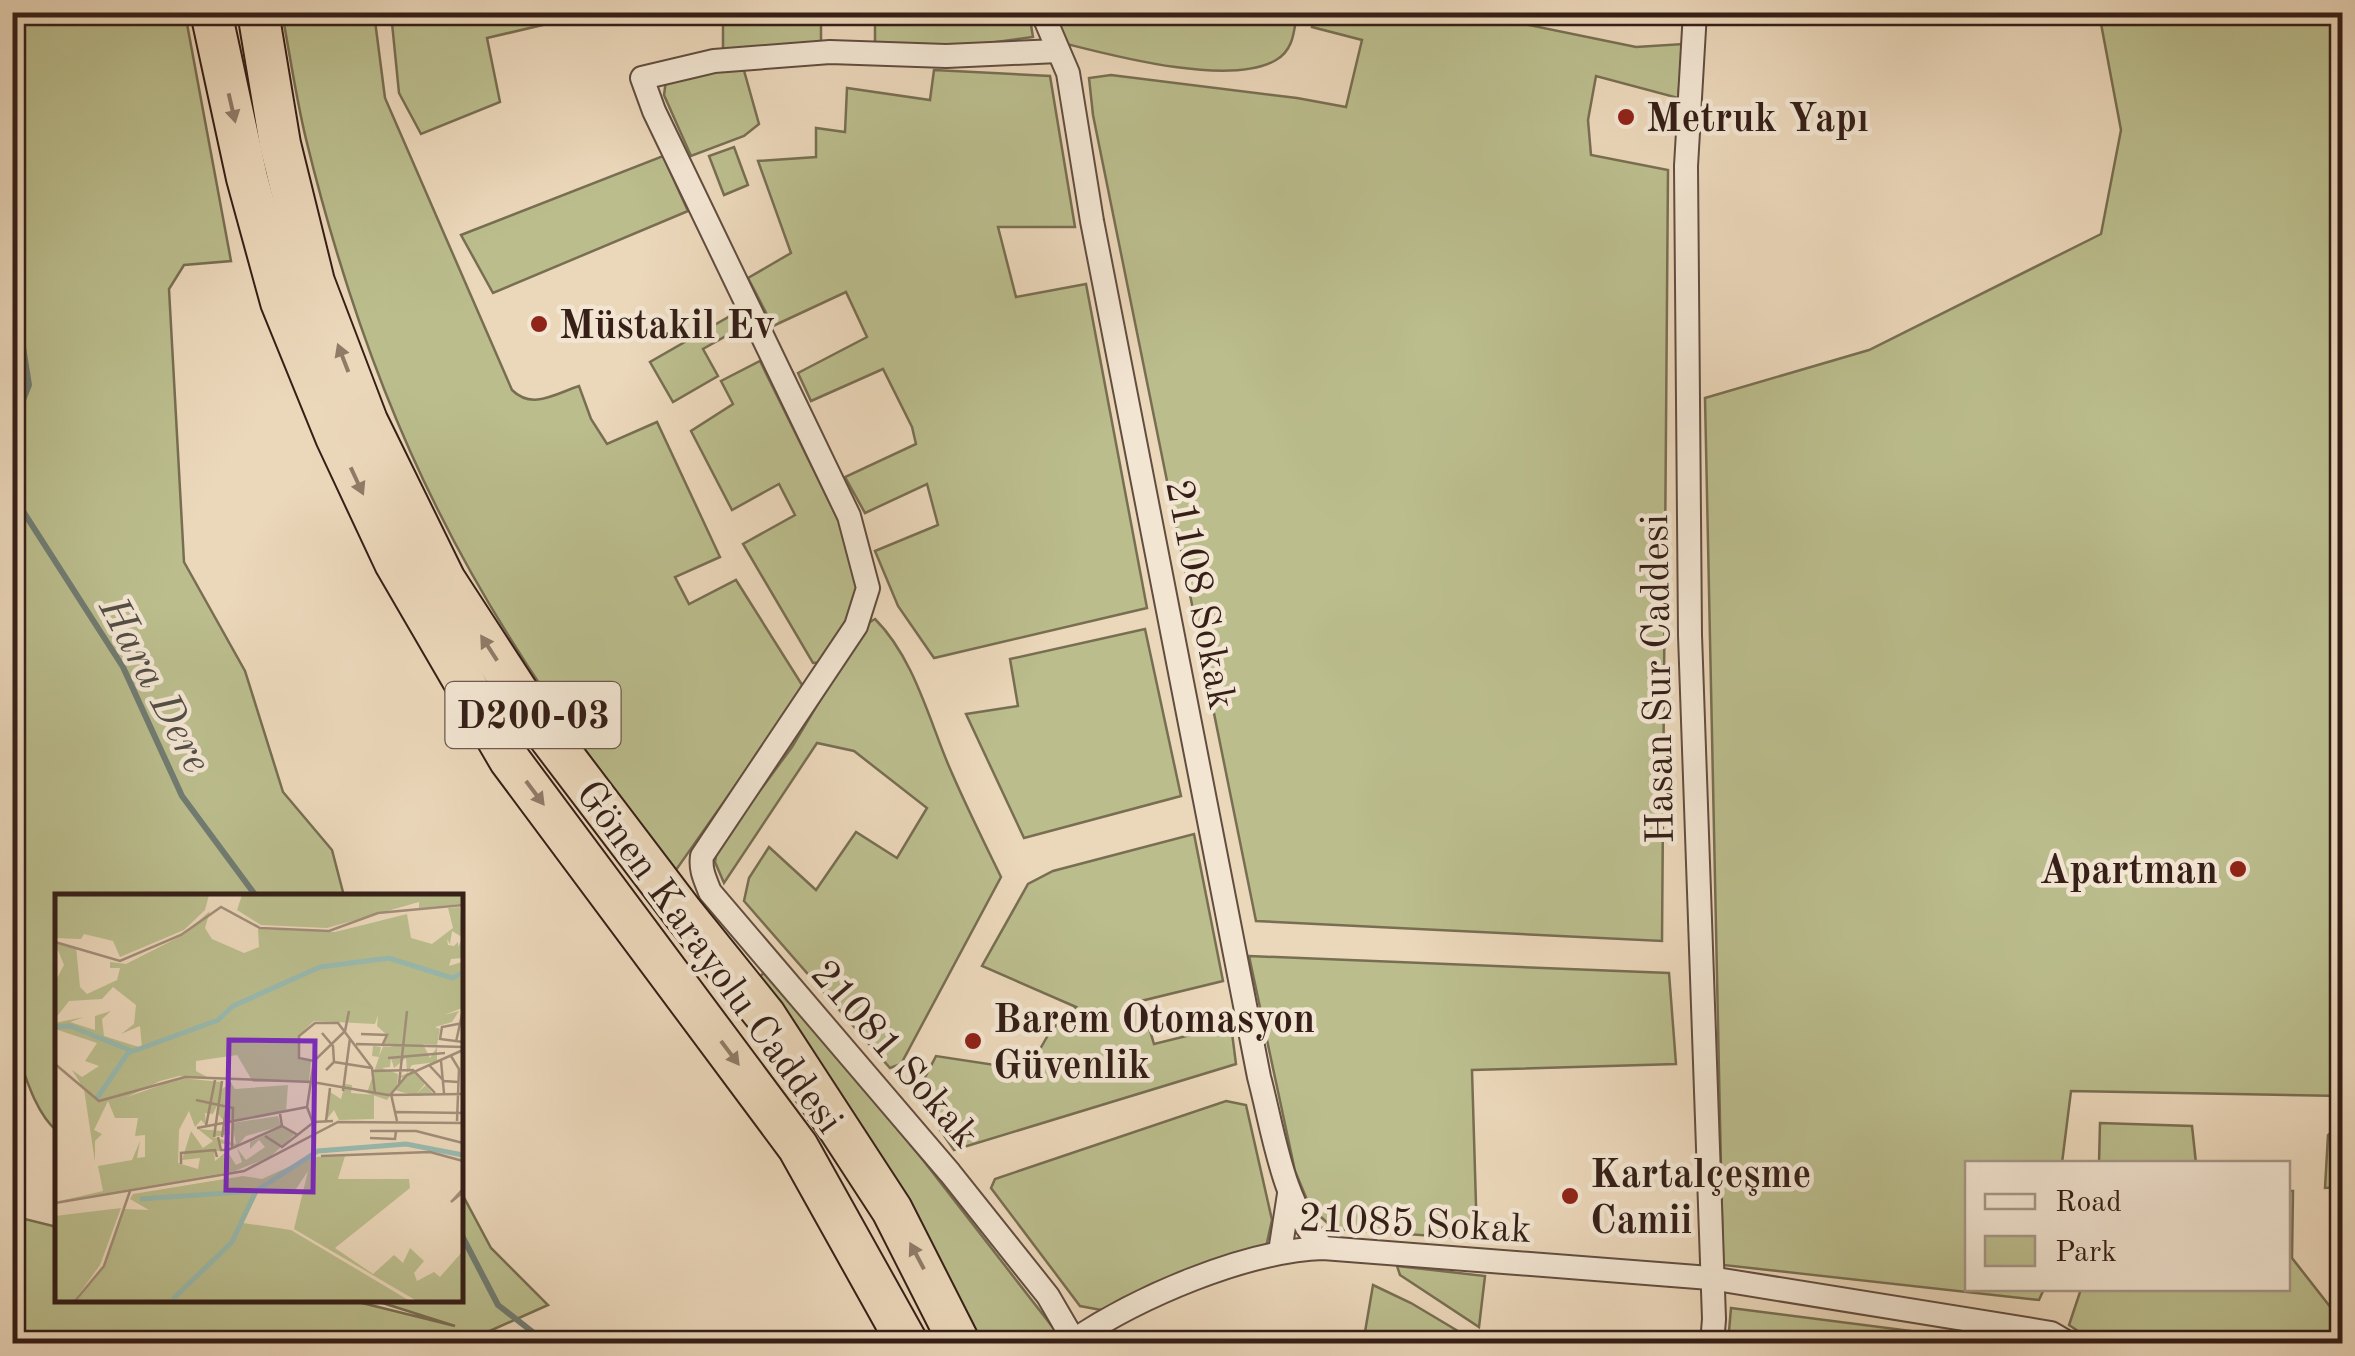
<svg xmlns="http://www.w3.org/2000/svg" width="2355" height="1356" font-family="'Old Standard TT',serif">
<style>
.green{fill:#bbbd8d;stroke:#786e52;stroke-width:2.5}
.lines{fill:none;stroke-linecap:round;stroke-linejoin:round}
.stream{stroke:#707c72;stroke-width:6}
.street-casing{stroke:#624d40;stroke-width:26}
.highway-casing{stroke:#351f17;stroke-width:44}
.street{stroke:#f2e5d2;stroke-width:22}
.highway{stroke:#ebd7ba;stroke-width:40}
.oneway{fill:#907b68}
.poi-dot{fill:#8f2418;stroke:#f2e5d2;stroke-width:4}
.labels{text-anchor:middle;stroke-width:9;stroke-linejoin:round;paint-order:stroke}
.shield{fill:#f2e5d2;stroke:#6e5a4f;stroke-width:2.5}
.shield-label{font-size:38px;font-weight:bold;fill:#351f17}
.poi-label{font-size:40px;font-weight:bold;fill:#351f17;stroke:#f2e5d2;text-anchor:start}
.street-label{font-size:40px;fill:#351f17;stroke:#f2e5d2}
.water-label{font-size:42px;font-style:italic;fill:#534e45;stroke:#f2e5d2}
.inset-river{fill:none;stroke:#98baaf;stroke-width:5}
.inset-road{fill:none;stroke:#a28d79;stroke-width:2.5}
.view{fill:#7b2cbf;fill-opacity:0.15;stroke:#7b2cbf;stroke-width:5}
.inset-edge{fill:none;stroke:#351f17;stroke-width:5}
</style>
<rect width="100%" height="100%" fill="#ebd7ba"/>
<filter id="stains"><feTurbulence type="fractalNoise" baseFrequency=".002" numOctaves="4"/><feColorMatrix values="0 0 0 0 .2 0 0 0 0 .09 0 0 0 0 .02 0 0 0 .5 -.17"/></filter>
<radialGradient id="worn" r=".72"><stop offset=".6" stop-color="#630" stop-opacity="0"/><stop offset="1" stop-color="#630" stop-opacity=".3"/></radialGradient>
<g class="green">
<path d="M12,13H185L231,261L184,265L169,289L184,562L245,671L283,792L332,850L344,896H58L57,1131C33,1111 23,1067 12,1038Z"/>
<path d="M282,13H374L385,98L512,390C532,410 555,394 579,386L591,419L607,444L657,422L720,557L675,577L689,604L736,580L804,688L676,870C587,757 502,639 438,510C379,393 337,266 306,139C296,98 290,55 282,13Z"/>
<path d="M391,13V12L594,13L487,38L500,102L421,134L399,93Z"/>
<path d="M723,13H821V46L723,52Z"/>
<path d="M875,13H1029L1033,37L967,46L875,43Z"/>
<path d="M1053,13H1297C1294,30 1294,50 1276,60C1230,87 1114,56 1063,43Z"/>
<path d="M1316,13H1470L1636,47L1683,44L1678,98L1596,76L1588,120L1591,155L1668,170L1662,941L1256,921L1093,115L1089,78L1111,75L1297,98L1346,107L1362,40L1312,27Z"/>
<path d="M2099,13H2342V1096L2071,1091L2062,1163L1968,1164V1288L2044,1289L2039,1300L1723,1265L1705,398L1869,350L2101,234L2121,130Z"/>
<path d="M743,67L759,124L744,136L691,156L664,95L666,80Z"/>
<path d="M934,70L1050,76L1075,227H998L1016,297L1086,284L1147,608L934,658L898,606L875,551L938,525L927,484L865,513L845,477L916,444L912,427L883,369L811,401L798,373L867,337L846,292L773,326L748,278L791,253L758,161L816,157V128L845,132L847,88L930,100Z"/>
<path d="M734,147L748,185L724,195L709,156Z"/>
<path d="M663,156L688,211L493,293L461,235Z"/>
<path d="M732,315L740,328L703,349L718,376L673,402L650,362Z"/>
<path d="M760,361L851,546C866,602 850,614 825,662L813,663L743,544L795,515L779,484L732,510L691,431L733,404L721,381Z"/>
<path d="M875,619C913,657 928,716 948,764C964,802 983,840 1001,877L901,1064L890,1068L744,901L749,878L769,847L816,890L856,832L897,858L927,808L854,751L817,743L724,883L715,862L717,849L792,747L865,625Z"/>
<path d="M1145,629L1181,796L1024,838L966,714L1018,706L1010,659Z"/>
<path d="M1194,834L1223,981L1141,1001L1154,1044L1231,1025L1236,1064L954,1150L916,1095L936,1056L1028,1070L1051,1030L1076,1007L982,966L1028,884L1053,871Z"/>
<path d="M1249,956L1669,973L1676,1064L1472,1070L1477,1239L1334,1229L1310,1207L1295,1171Z"/>
<path d="M766,970L923,1160L1065,1343H978L759,978Z"/>
<path d="M1226,1101L1246,1105L1272,1220L1266,1247L1101,1310L1080,1306L991,1188L995,1179Z"/>
<path d="M2100,1123L2192,1126L2196,1163H2099Z"/>
<path d="M2342,1123V1187L2325,1188L2328,1135Z"/>
<path d="M460,1190L491,1248L548,1305L485,1333L487,1343H13V1216L57,1227L58,1298L346,1299L455,1326L370,1299L460,1298Z"/>
<path d="M2288,1191H2293L2292,1258L2342,1322V1343H2096L2069,1325L2081,1289L2288,1288Z"/>
<path d="M1397,1266L1485,1276L1479,1327L1400,1275Z"/>
<path d="M1373,1285L1411,1303L1478,1343H1329L1365,1332Z"/>
<path d="M1731,1308L1927,1333L1925,1343H1728Z"/>
</g>
<g class="lines">
<g class="stream">
<path d="M12,278L29,385L12,428"/>
<path d="M12,494L123,667L182,796L256,896"/>
<path d="M460,1232L498,1305L548,1344"/>
</g>
<g class="street-casing">
<g id="street">
<path d="M1042,12L1068,73L1092,221L1259,1077C1274,1133 1282,1204 1323,1248"/>
<path d="M1695,12L1686,166L1690,635L1714,1319L1712,1344"/>
<path d="M1058,51L946,56L830,52L714,61L642,78L654,111L849,516L868,588L856,626L702,856C700,870 705,879 710,892L950,1173L1048,1296L1076,1344"/>
<path d="M1280,1252L1289,1194"/>
<path d="M1074,1340C1139,1297 1244,1251 1323,1248L1710,1278L2051,1333L2070,1344"/>
</g>
</g>
<g class="highway-casing">
<g id="highway">
<path d="M211,12L247,178L281,302L336,437L395,563L509,759L798,1147L908,1344"/>
<path d="M258,12L280,144L314,282L367,421L445,580L534,717L683,913L765,1015L892,1210L960,1344"/>
</g>
</g>
<use href="#street" class="street"/>
<use href="#highway" class="highway"/>
</g>
<defs><path id="oneway-solid" d="M-6-.8H1V-3.2L6.5 0L1 3.2V.8H-6Z" transform="scale(2.5)"/></defs>
<g class="oneway">
<use href="#oneway-solid" transform="translate(232 108) rotate(77)"/>
<use href="#oneway-solid" transform="translate(343 358) rotate(-111)"/>
<use href="#oneway-solid" transform="translate(357 481) rotate(65)"/>
<use href="#oneway-solid" transform="translate(489 648) rotate(-123)"/>
<use href="#oneway-solid" transform="translate(535 793) rotate(53)"/>
<use href="#oneway-solid" transform="translate(730 1053) rotate(53)"/>
<use href="#oneway-solid" transform="translate(917 1256) rotate(-118)"/>
</g>
<g class="poi-dot">
<circle cx="1626" cy="117" r="10"/>
<circle cx="539" cy="324" r="10"/>
<circle cx="2238" cy="869" r="10"/>
<circle cx="973" cy="1041" r="10"/>
<circle cx="1570" cy="1196" r="10"/>
</g>
<g class="labels">
<rect class="shield" x="445.5" y="682" width="175" height="66" rx="8"/>
<g class="shield-label">
<text x="533" y="728">D200-03</text>
</g>
<g class="poi-label">
<text x="1646" y="131">Metruk Yapı</text>
<text x="559" y="338">Müstakil Ev</text>
<text x="2218" y="883" text-anchor="end">Apartman</text>
<text x="993" y="1032">Barem Otomasyon<tspan x="993" dy="46">Güvenlik</tspan></text>
<text x="1590" y="1187">Kartalçeşme<tspan x="1590" dy="46">Camii</tspan></text>
</g>
<g class="street-label">
<text transform="translate(1202 594) rotate(79)" y="14">21108 Sokak</text>
<text transform="translate(1656 679) rotate(-91)" y="14">Hasan Sur Caddesi</text>
<text transform="translate(711 956) rotate(54)" y="14">Gönen Karayolu Caddesi</text>
<text transform="translate(896 1053) rotate(49)" y="14">21081 Sokak</text>
<text transform="translate(1415 1222) rotate(3)" y="14">21085 Sokak</text>
</g>
<g class="water-label">
<text transform="translate(157 684) rotate(62)" y="15">Hara Dere</text>
</g>
</g>
<g transform="translate(55 894)">
<rect width="408" height="408" fill="#ebd7ba"/>
<path d="M0,1H154L150,16L129,36L65,63L58,47L29,40L26,45L0,44ZM187,1H407V10L364,14V8L272,34L206,31L182,16ZM405,13L407,43L397,37L395,50L392,45L393,51L399,52L403,48V53L407,45V64L396,65L394,72L407,68V81L390,85L407,83V114L389,121L404,117L397,128L380,133L385,135L382,151L368,150L375,164L382,153V168L357,171L352,179L351,164L339,174L336,164L335,173L327,174L343,180L342,194L349,186L345,182L359,177L370,190L362,199L371,191L378,200L362,202L339,196L332,206L312,199L324,163L317,162L318,152L326,153L324,162L328,153H339L329,151L332,141L322,132L323,121L320,130L259,127L244,141L243,165L256,167L254,187L198,188L182,161L141,167V177L154,184L124,182L105,187L72,203L126,184L166,188L167,195L176,189L180,195L233,191L231,217L171,229L162,219L164,207L158,220L150,219L151,231L146,226L140,233L134,217L124,236L123,269L143,275L145,264L127,266L136,237L148,254L158,247L143,235L167,237L174,230L175,240L158,243L181,250L177,229L223,222L226,232L191,242L182,252L164,249L165,257H140H159L160,267L172,257L181,271L187,268L182,254L191,266L210,253L204,246L195,255V248L228,233L240,240L215,263L180,277L0,308L48,297L43,272L77,266L85,247L82,264L90,263V241L80,242L83,224H60L53,207L39,236L47,240L40,247V268L29,195L17,176L27,183L44,172L30,167L42,149L0,135V129L29,123L15,128L40,136V122L56,117L47,125L49,142L87,154L85,132L66,140L79,130L81,111L58,93L47,105L14,107L0,125V88L9,71L0,49L21,53L25,93L32,100L62,86L65,74H55V68L71,70L126,42L155,17L150,34L157,45L189,59L204,53L203,35L280,38L352,20L356,44L377,50L398,34L393,14ZM290,190L297,191L296,199L319,201V225L284,226L279,216L272,225L275,198L286,205ZM290,262L283,285H354L355,294L280,354L318,380L339,361L348,369L355,354L369,367L359,379L362,387L379,378L385,383L407,358V407H362L239,335L253,277L241,295L203,299L188,329L236,336L355,407H21L46,377L70,315L94,316L75,305L78,300L188,282L207,285L255,263ZM66,314L45,371L19,407H0V322Z" fill="#bbbd8d"/>
<path class="inset-river" d="M0,133L15,132L77,157M42,204L73,159L163,126L178,112L265,73L334,64L397,84L408,79M85,305L201,297M118,405L177,348L201,297L263,257L351,250L408,261"/>
<path class="inset-road" d="M0,48L65,67L126,41L166,13L205,34L274,37L323,19L408,11M408,129L387,133L385,145L408,148M267,139L278,152L279,168L271,176M306,140L332,141L327,152M401,148L408,116M301,150L408,153M396,162L404,175L402,227M333,164L390,159M259,167L244,164V142L260,129H283L317,174L320,200M386,167L389,199M279,168L317,174M0,170L44,207L130,183L257,188L333,201L408,200M375,172L389,187L403,188M317,177L358,176L380,199M344,190L352,117M288,197L295,144M141,206L178,214L177,255M341,218L408,219M225,220L227,232L243,241M271,227L275,194M342,227L336,200L352,181L408,156M258,229L252,213L259,167L290,137L294,117M151,232L160,186M142,234L252,213M315,237H361L408,249M210,242L227,253L259,228L278,227M159,243L167,187M163,243L166,256H173L227,232M167,243L175,188M315,244L340,245L341,237M266,262L375,258L408,267M126,270V259L160,256L162,263M408,295L396,308L408,298M0,309L189,277L283,228L408,229M20,407L49,372L75,297"/>
<path class="view" d="M174,146L260,147L258,298L171,296Z"/>
<rect width="408" height="408" class="inset-edge"/>
</g>
<rect width="2355" height="1356" fill="none" stroke="#ebd7ba" stroke-width="50"/>
<rect x="15" y="15" width="2325" height="1326" fill="none" stroke="#351f17" stroke-width="5"/>
<rect x="25" y="25" width="2305" height="1306" fill="none" stroke="#351f17" stroke-width="2.5"/>
<rect x="1965" y="1161" width="325" height="130" fill="#f2e5d2" stroke="#a69687" stroke-width="2.5"/>
<rect x="1985" y="1194" width="50" height="15" fill="#f2e5d2" stroke="#a69687" stroke-width="2.5"/>
<text x="2055" y="1211" font-size="30" fill="#351f17">Road</text>
<rect x="1985" y="1236" width="50" height="30" fill="#bbbd8d" stroke="#a69687" stroke-width="2.5"/>
<text x="2055" y="1261" font-size="30" fill="#351f17">Park</text>
<rect width="100%" height="100%" filter="url(#stains)"/>
<rect width="100%" height="100%" fill="url(#worn)"/>
</svg>
